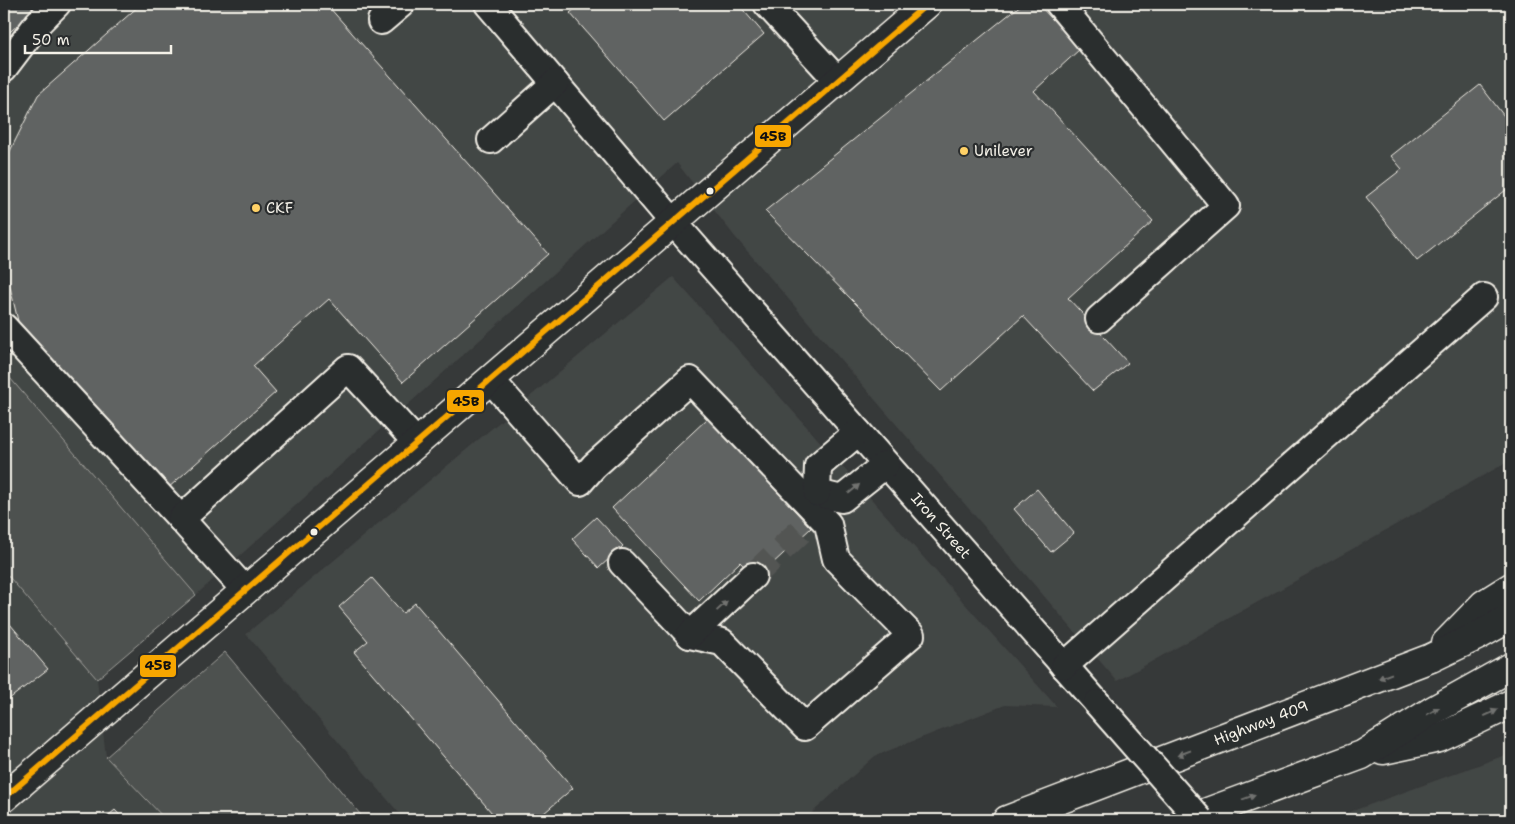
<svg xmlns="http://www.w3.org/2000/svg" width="1515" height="824" font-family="'Shantell Sans',sans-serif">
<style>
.built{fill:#434645}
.green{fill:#4e514f;stroke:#a1a19c}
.building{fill:#616362;stroke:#f4f1e8}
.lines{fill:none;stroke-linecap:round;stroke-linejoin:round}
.minor-tunnel{stroke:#525553;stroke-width:26;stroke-dasharray:26 13;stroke-linecap:butt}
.minor-casing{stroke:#f4f1e8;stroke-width:30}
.major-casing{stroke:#f4f1e8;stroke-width:31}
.highway-casing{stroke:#f4f1e8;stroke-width:31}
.minor{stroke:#2a2d2e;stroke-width:26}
.major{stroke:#2a2d2e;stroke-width:28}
.highway{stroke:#2a2d2e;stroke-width:28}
.minor-bridge-casing{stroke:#f4f1e8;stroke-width:30;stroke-linecap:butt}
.minor-bridge{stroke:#2a2d2e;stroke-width:26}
.bus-1-casing{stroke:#2a2d2e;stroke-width:10}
.bus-1{stroke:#f7a600;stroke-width:6}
.oneway{fill:#71726f}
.poi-dot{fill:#ffd166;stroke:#2a2d2e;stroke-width:2}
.bus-dot{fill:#f4f1e8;stroke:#2a2d2e;stroke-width:2}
.labels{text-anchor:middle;stroke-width:4.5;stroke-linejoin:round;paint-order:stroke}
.poi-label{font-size:15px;fill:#f4f1e8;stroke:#2a2d2e;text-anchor:start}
.street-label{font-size:15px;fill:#f4f1e8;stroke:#2a2d2e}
.line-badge{stroke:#2a2d2e;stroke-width:2}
.pale-badge-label{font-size:14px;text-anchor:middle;font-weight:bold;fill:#111}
</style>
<rect width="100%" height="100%" fill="#363939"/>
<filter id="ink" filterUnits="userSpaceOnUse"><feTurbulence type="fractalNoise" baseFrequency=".02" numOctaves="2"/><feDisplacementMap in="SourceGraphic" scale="10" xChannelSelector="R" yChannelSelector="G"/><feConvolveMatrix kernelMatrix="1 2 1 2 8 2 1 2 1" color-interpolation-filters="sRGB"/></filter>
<g filter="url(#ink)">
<g class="built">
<path d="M4,4H1511V460L1117,681L736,238L677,163L196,595L4,371Z"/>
<path d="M673,277L1057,707L1005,705L875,756L804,820H405L246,634Z"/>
<path d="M4,571L97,679L106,757L166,820H4Z"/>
<path d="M1511,753V820H1328Z"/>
</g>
<g class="green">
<path d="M4,371L196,595L97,679L4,571Z"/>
<path d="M225,652L365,820H166L106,757Z"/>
</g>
<g class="building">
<path d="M4,4H42L4,37Z"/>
<path d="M141,4H330L328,6L548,254L403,382L329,299L253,366L276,392L167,489L18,321L4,261V163L38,95Z"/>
<path d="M581,4H738L764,34L664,121L570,13Z"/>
<path d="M1022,4H1038L1080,49L1034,91L1153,221L1068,298L1128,363L1093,391L1023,316L941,391L765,211Z"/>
<path d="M1480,85L1511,125V186L1417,261L1366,197L1402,169L1391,156Z"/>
<path d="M708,418L811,528L756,579L740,562L699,601L612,508Z"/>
<path d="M1037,489L1074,533L1051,552L1014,509Z"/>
<path d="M596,517L623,546L599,568L572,539Z"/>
<path d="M372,578L403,613L415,603L573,788L536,820H498L354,652L368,641L339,607Z"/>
<path d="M4,617L48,669L4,703Z"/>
<path d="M115,810L124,820H103Z"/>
</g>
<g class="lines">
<path class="minor-tunnel" d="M753,576L807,525"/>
<g class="minor-casing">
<g id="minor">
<path id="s1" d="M488,4L674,223L1097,703"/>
<path d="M767,4L838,81"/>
<path d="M1059,4L1226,206L1099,319"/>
<path d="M381,21L401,4"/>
<path d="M4,68L38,23L57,4"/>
<path d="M491,140L555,83"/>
<path d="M4,327L181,519"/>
<path d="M491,380L580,482L594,466L690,380L828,524L836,559L911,635L805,727L722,642L690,635L622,563"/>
<path d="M817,493L842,499L886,464"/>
<path d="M817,493L818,466L858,432"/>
<path d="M245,590L181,519L348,368L417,443"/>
<path d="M690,635L753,576"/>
<path d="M1064,666L1484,297"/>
</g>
</g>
<g class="major-casing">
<path id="major" d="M4,798L927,4"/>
</g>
<g class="highway-casing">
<g id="highway">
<path d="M1446,643L1484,604L1511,587"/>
<path d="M1383,750L1439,738L1511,704"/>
<path id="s2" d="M1007,820L1431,658L1479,635L1511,617"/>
<path d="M1186,820L1362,755L1432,711L1511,667"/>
</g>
</g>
<use href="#minor" class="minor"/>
<use href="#major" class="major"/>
<use href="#highway" class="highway"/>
<g class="minor-bridge-casing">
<path id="minor-bridge" d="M1097,703L1200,820"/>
</g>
<use href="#minor-bridge" class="minor-bridge"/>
<g class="bus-1-casing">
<path id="bus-1" d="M4,798L927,4"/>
</g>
<use href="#bus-1" class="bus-1"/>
</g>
<defs><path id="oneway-solid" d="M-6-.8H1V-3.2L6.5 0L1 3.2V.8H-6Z" transform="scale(1.25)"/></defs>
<g class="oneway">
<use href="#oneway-solid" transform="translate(854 489) rotate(-40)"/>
<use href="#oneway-solid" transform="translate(722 606) rotate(-43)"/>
<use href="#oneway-solid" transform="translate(1385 676) rotate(159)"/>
<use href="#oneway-solid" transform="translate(1433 711) rotate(-30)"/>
<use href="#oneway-solid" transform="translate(1491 713) rotate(-25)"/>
<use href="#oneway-solid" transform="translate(1184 753) rotate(159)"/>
<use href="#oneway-solid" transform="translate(1249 797) rotate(-20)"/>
</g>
</g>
<g class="poi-dot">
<circle cx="964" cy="151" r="5"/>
<circle cx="256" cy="208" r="5"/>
</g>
<g class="bus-dot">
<circle cx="710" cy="191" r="4.5"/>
<circle cx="314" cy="532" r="4.5"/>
</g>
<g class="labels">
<g class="poi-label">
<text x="974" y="156">Unilever</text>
<text x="266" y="213">CKF</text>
</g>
<g class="street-label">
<text dy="5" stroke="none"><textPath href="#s1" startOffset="691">Iron Street</textPath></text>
<text dy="5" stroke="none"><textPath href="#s2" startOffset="272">Highway 409</textPath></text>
</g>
</g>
<g class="line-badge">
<rect x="754" y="124" width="38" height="24" rx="5" fill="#f7a600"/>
<rect x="446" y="389" width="39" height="24" rx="5" fill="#f7a600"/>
<rect x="139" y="654" width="38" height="24" rx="5" fill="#f7a600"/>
</g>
<g class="pale-badge-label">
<text x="773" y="141">45B</text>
<text x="466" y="406">45B</text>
<text x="158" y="670">45B</text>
</g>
<rect width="1515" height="824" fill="none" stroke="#2a2d2e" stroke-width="20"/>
<rect x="10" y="10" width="1495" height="804" fill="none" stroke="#f4f1e8" stroke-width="2" filter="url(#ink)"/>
<path d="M25 45v8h146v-8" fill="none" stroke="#f4f1e8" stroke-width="2.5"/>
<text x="32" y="45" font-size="15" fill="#f4f1e8" stroke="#2a2d2e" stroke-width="4" paint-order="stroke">50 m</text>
</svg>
